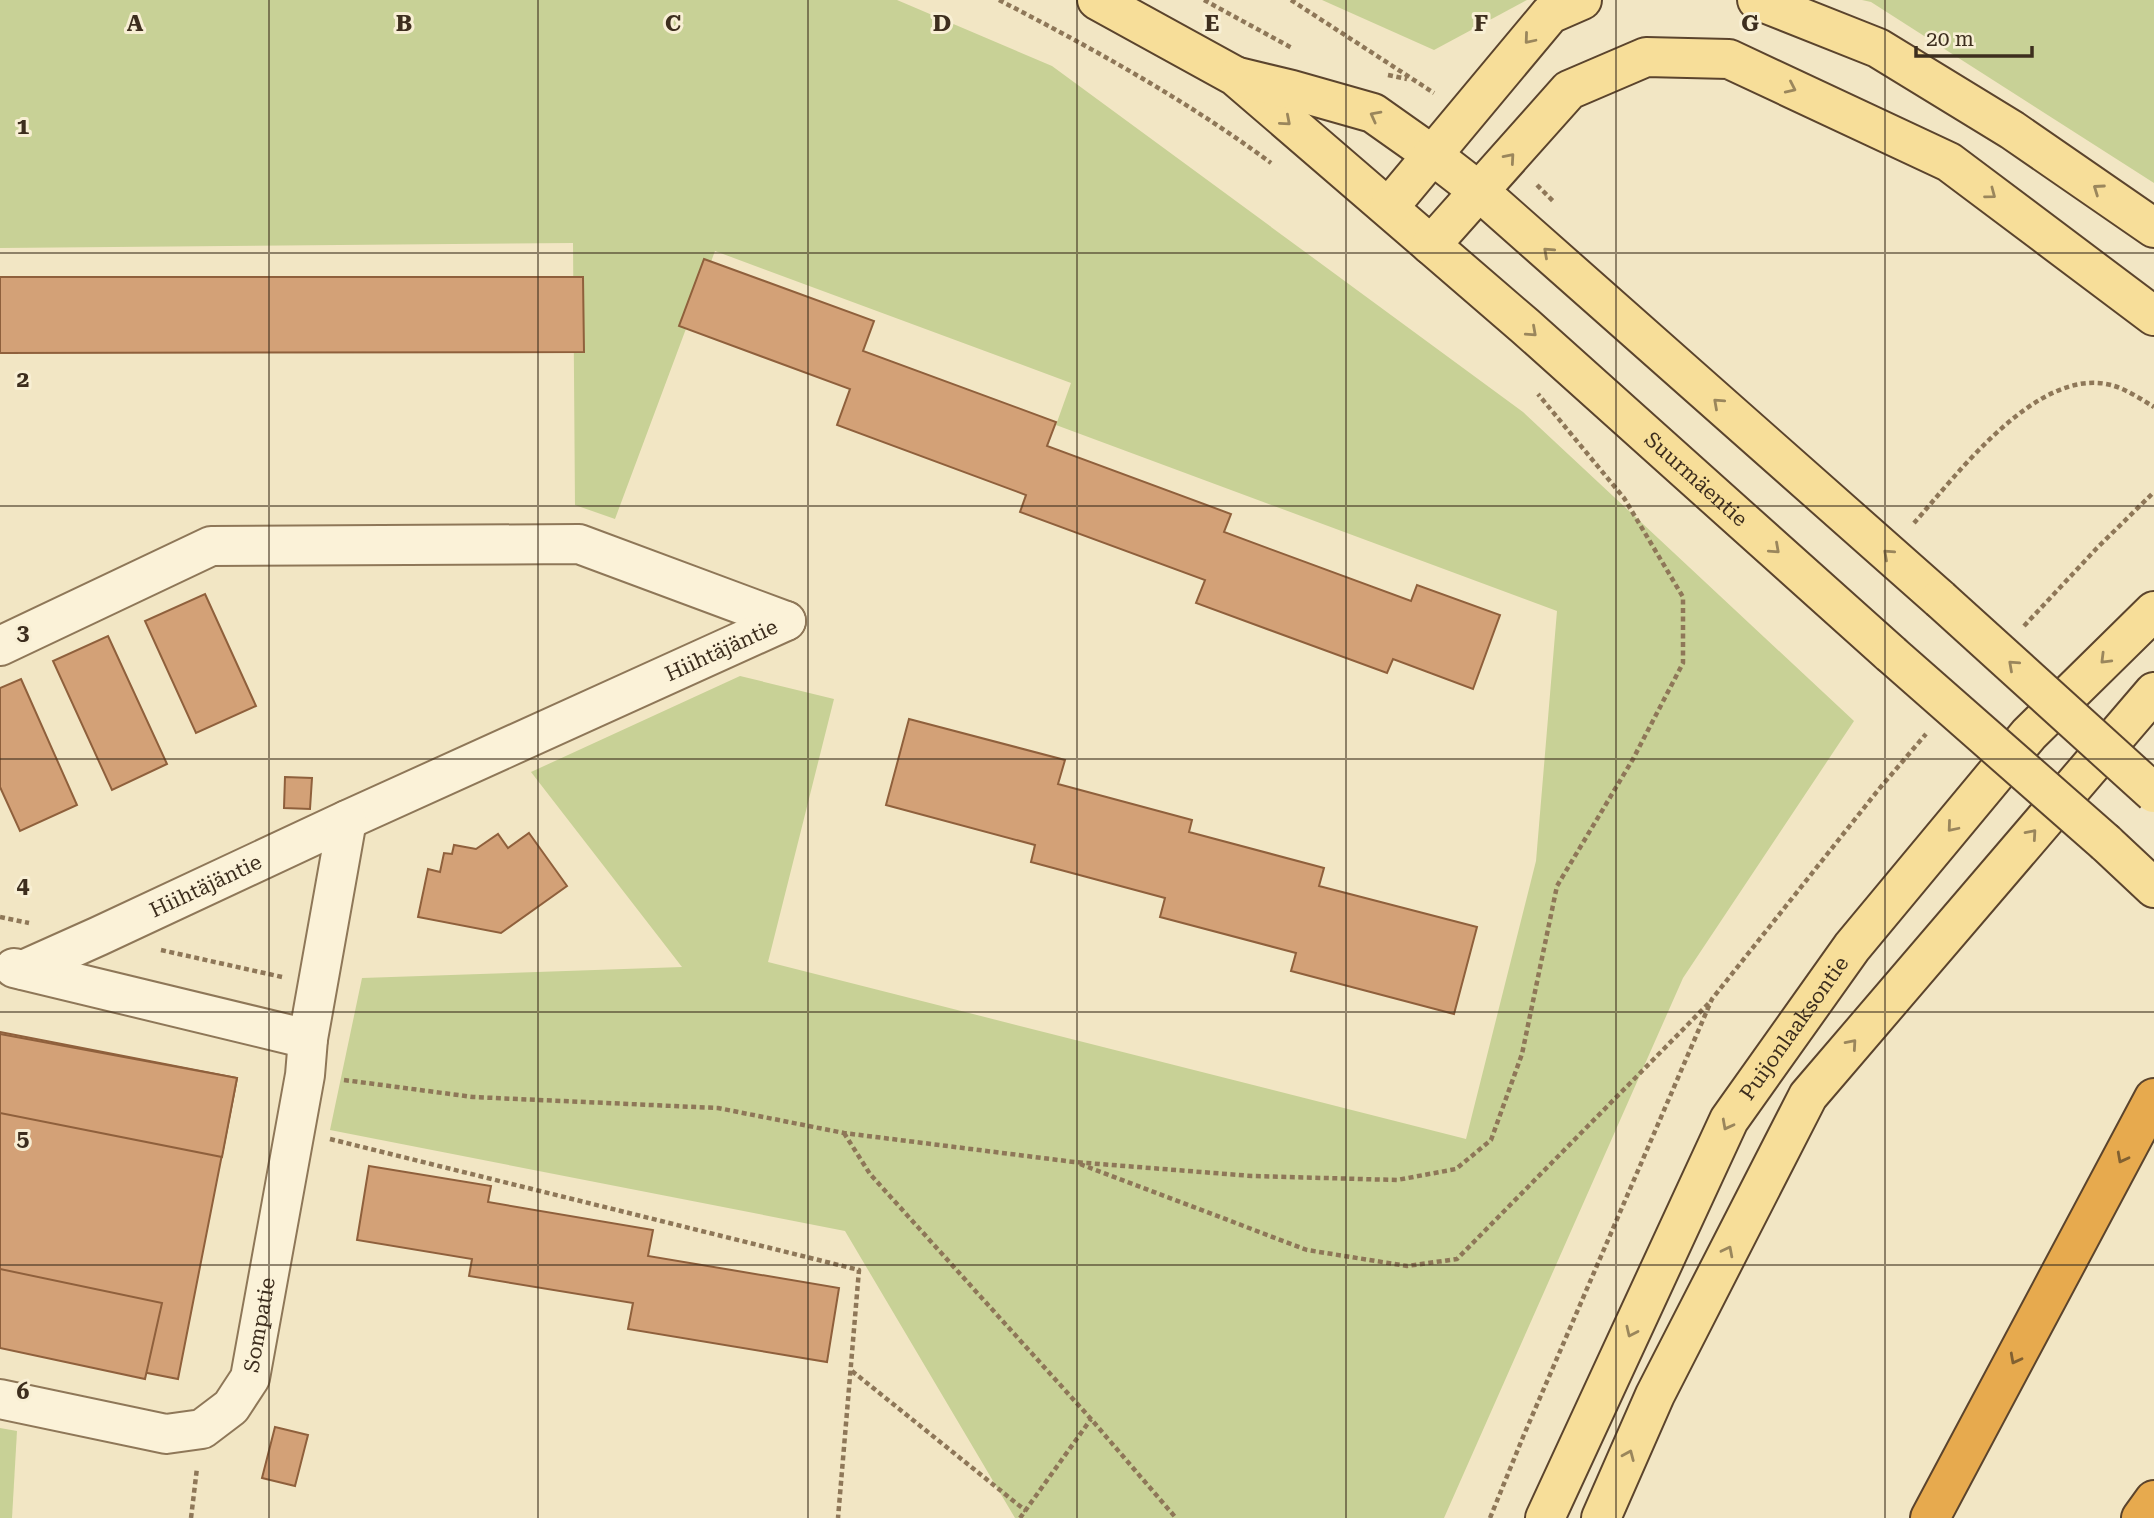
<svg xmlns="http://www.w3.org/2000/svg" width="2154" height="1518" font-family="'Roboto Serif',serif">
<style>
.green{fill:#c8d196}
.building{fill:#d3a177;stroke:#8f603c;stroke-width:2}
.lines{fill:none;stroke-linecap:round;stroke-linejoin:round}
.minor-casing{stroke:#8e7758;stroke-width:42}
.major-casing{stroke:#5b442d;stroke-width:42}
.highway-casing{stroke:#5b442d;stroke-width:42}
.path{stroke:#8e7758;stroke-width:4.5;stroke-dasharray:5 3.5;stroke-linecap:butt}
.minor{stroke:#fbf2d8;stroke-width:38}
.major{stroke:#f7de99;stroke-width:38}
.highway{stroke:#e7aa4e;stroke-width:38}
.major-bridge-casing{stroke:#5b442d;stroke-width:42;stroke-linecap:butt}
.major-bridge{stroke:#f7de99;stroke-width:38}
.oneway{stroke:#9a865c}
.oneway2{stroke:#816031}
.grid{fill:none;stroke:#3d2e1e;stroke-width:2;stroke-opacity:0.55}
.labels{text-anchor:middle;stroke-width:6;stroke-linejoin:round;paint-order:stroke}
.street-label{font-size:21px;fill:#3d2e1e;stroke:#f8efd4}
.grid-label{font-size:23px;text-anchor:middle;font-weight:bold;fill:#3d2e1e;stroke:#f8efd4;stroke-width:6;stroke-linejoin:round;paint-order:stroke}
</style>
<rect width="100%" height="100%" fill="#f2e6c4"/>
<g class="green">
<path d="M0,0H897L1052,66L1523,412L1854,721L1683,978L1444,1518H1015L845,1231L330,1130L362,978L682,967L531,772L740,676L834,699L768,962L1466,1139L1536,861L1557,611L1056,425L1071,383L715,251L615,519L575,505L573,243L0,248Z"/>
<path d="M1322,0H1527L1434,50Z"/>
<path d="M1862,0H2154V183L1871,2Z"/>
<path d="M0,1428L17,1431L12,1518H0Z"/>
</g>
<g class="building">
<path d="M704,259L874,321L863,351L1056,422L1047,446L1231,514L1224,532L1411,601L1417,585L1500,615L1473,689L1393,659L1387,673L1196,603L1205,580L1020,512L1026,495L837,425L850,389L679,326Z"/>
<path d="M0,277H583L584,352L0,353Z"/>
<path d="M205,594L256,706L196,733L145,621Z"/>
<path d="M108,636L167,764L112,790L53,661Z"/>
<path d="M21,679L77,805L20,831L0,787V688Z"/>
<path d="M909,719L1065,760L1058,784L1192,820L1189,832L1324,868L1319,886L1477,927L1454,1014L1291,971L1296,953L1160,917L1165,898L1031,862L1035,845L886,805Z"/>
<path d="M285,777L312,778L310,809L284,808Z"/>
<path d="M529,833L567,886L501,933L418,917L428,869L440,872L444,853L452,854L454,845L476,849L498,834L508,848Z"/>
<path d="M0,1032L237,1078L178,1379L0,1344Z"/>
<path d="M0,1034L237,1078L222,1157L0,1113Z"/>
<path d="M369,1166L491,1186L488,1202L653,1230L648,1256L839,1288L827,1362L628,1329L633,1303L469,1276L472,1259L357,1240Z"/>
<path d="M0,1269L162,1303L145,1379L0,1348Z"/>
<path d="M275,1427L308,1435L295,1486L262,1478Z"/>
</g>
<g class="lines">
<g class="minor-casing">
<g id="minor">
<path d="M0,646L211,546L579,544L786,621"/>
<path d="M14,968L308,1039"/>
<path id="s1" d="M23,970L99,936L347,820L786,621"/>
<path id="s2" d="M0,1399L166,1434L202,1429L231,1407L250,1378L305,1075L308,1039L347,820"/>
</g>
</g>
<g class="major-casing">
<g id="major">
<path id="s3" d="M1097,0L1235,76L1525,326L1891,654"/>
<path d="M1757,0L1878,48L2012,130L2154,228"/>
<path d="M1238,77L1292,90L1373,113L1431,154L1480,192L1940,599"/>
<path d="M1389,207L1550,14L1582,0"/>
<path d="M1431,245L1569,90L1646,57L1729,59L1949,162L2154,316"/>
<path d="M2106,843L2154,888"/>
<path id="s4" d="M1545,1518L1729,1120L1852,947L2029,734L2154,611"/>
<path d="M1601,1518L1655,1395L1808,1096L2154,692"/>
</g>
</g>
<g class="highway-casing">
<g id="highway">
<path d="M1930,1518L2154,1098"/>
<path d="M2141,1518L2154,1500"/>
</g>
</g>
<g class="path">
<path d="M999,0C1092,48 1186,100 1271,163"/>
<path d="M1204,0L1292,48"/>
<path d="M1291,0L1434,93"/>
<path d="M1388,75L1407,79"/>
<path d="M1537,185L1553,201"/>
<path d="M1914,523C1957,475 2037,366 2111,385C2126,389 2141,399 2154,407"/>
<path d="M2024,626L2097,548L2154,492"/>
<path d="M0,917L29,923"/>
<path d="M161,950L282,977"/>
<path d="M344,1080L473,1097L718,1108L844,1133L1074,1162L1252,1176L1397,1180L1456,1169L1491,1140L1522,1054L1557,886L1633,759L1683,663V597L1624,498L1538,394"/>
<path d="M844,1133L870,1174L1091,1419L1176,1518"/>
<path d="M330,1139L859,1270L838,1518"/>
<path d="M1080,1164L1307,1250L1407,1266L1457,1259L1709,1003"/>
<path d="M852,1371L1026,1511"/>
<path d="M191,1518L197,1468"/>
<path d="M1020,1518L1091,1419"/>
<path d="M1490,1518L1523,1437L1712,999L1879,789L1926,734"/>
</g>
<use href="#minor" class="minor"/>
<use href="#major" class="major"/>
<use href="#highway" class="highway"/>
<g class="major-bridge-casing">
<g id="major-bridge">
<path d="M1940,599L2154,793"/>
<path d="M1891,654L2106,843"/>
</g>
</g>
<use href="#major-bridge" class="major-bridge"/>
</g>
<defs><path id="oneway-chevron" d="M-2-3.5L2.5 0L-2 3.5" fill="none" stroke-width="1.6" stroke-linecap="round" stroke-linejoin="round" transform="scale(1.75)"/></defs>
<g class="oneway">
<use href="#oneway-chevron" transform="translate(1529 39) rotate(130)"/>
<use href="#oneway-chevron" transform="translate(1791 88) rotate(25)"/>
<use href="#oneway-chevron" transform="translate(1375 116) rotate(-152)"/>
<use href="#oneway-chevron" transform="translate(1286 121) rotate(41)"/>
<use href="#oneway-chevron" transform="translate(1510 158) rotate(-49)"/>
<use href="#oneway-chevron" transform="translate(2098 189) rotate(-145)"/>
<use href="#oneway-chevron" transform="translate(1991 194) rotate(37)"/>
<use href="#oneway-chevron" transform="translate(1548 252) rotate(-138)"/>
<use href="#oneway-chevron" transform="translate(1532 332) rotate(42)"/>
<use href="#oneway-chevron" transform="translate(1718 403) rotate(-138)"/>
<use href="#oneway-chevron" transform="translate(1775 549) rotate(42)"/>
<use href="#oneway-chevron" transform="translate(1888 554) rotate(-138)"/>
<use href="#oneway-chevron" transform="translate(2105 659) rotate(135)"/>
<use href="#oneway-chevron" transform="translate(2013 665) rotate(-138)"/>
<use href="#oneway-chevron" transform="translate(1952 827) rotate(130)"/>
<use href="#oneway-chevron" transform="translate(2032 834) rotate(-49)"/>
<use href="#oneway-chevron" transform="translate(1852 1044) rotate(-49)"/>
<use href="#oneway-chevron" transform="translate(1727 1125) rotate(118)"/>
<use href="#oneway-chevron" transform="translate(1728 1251) rotate(-63)"/>
<use href="#oneway-chevron" transform="translate(1631 1332) rotate(115)"/>
<use href="#oneway-chevron" transform="translate(1629 1455) rotate(-67)"/>
</g>
<g class="oneway2">
<use href="#oneway-chevron" transform="translate(2122 1158) rotate(118)"/>
<use href="#oneway-chevron" transform="translate(2015 1359) rotate(118)"/>
</g>
<path class="grid" d="M269,0V1518M538,0V1518M808,0V1518M1077,0V1518M1346,0V1518M1616,0V1518M1885,0V1518M0,253H2154M0,506H2154M0,759H2154M0,1012H2154M0,1265H2154"/>
<g class="labels">
<g class="street-label">
<text dy="7" stroke="none"><textPath href="#s3" startOffset="770">Suurmäentie</textPath></text>
<text dy="7" stroke="none"><textPath href="#s1" startOffset="768">Hiihtäjäntie</textPath></text>
<text dy="7" stroke="none"><textPath href="#s1" startOffset="201">Hiihtäjäntie</textPath></text>
<text dy="7" stroke="none"><textPath href="#s4" startOffset="551">Puijonlaaksontie</textPath></text>
<text dy="7" stroke="none"><textPath href="#s2" startOffset="331">Sompatie</textPath></text>
</g>
</g>
<g class="grid-label">
<text x="135" y="31">A</text>
<text x="404" y="31">B</text>
<text x="673" y="31">C</text>
<text x="942" y="31">D</text>
<text x="1212" y="31">E</text>
<text x="1481" y="31">F</text>
<text x="1750" y="31">G</text>
<text x="23" y="134">1</text>
<text x="23" y="387">2</text>
<text x="23" y="640">3</text>
<text x="23" y="893">4</text>
<text x="23" y="1146">5</text>
<text x="23" y="1399">6</text>
</g>
<path d="M1916 46v10h116v-10" fill="none" stroke="#3d2e1e" stroke-width="3.5"/>
<text x="1926" y="46" font-size="21" fill="#3d2e1e" stroke="#f8efd4" stroke-width="5" paint-order="stroke">20 m</text>
</svg>
